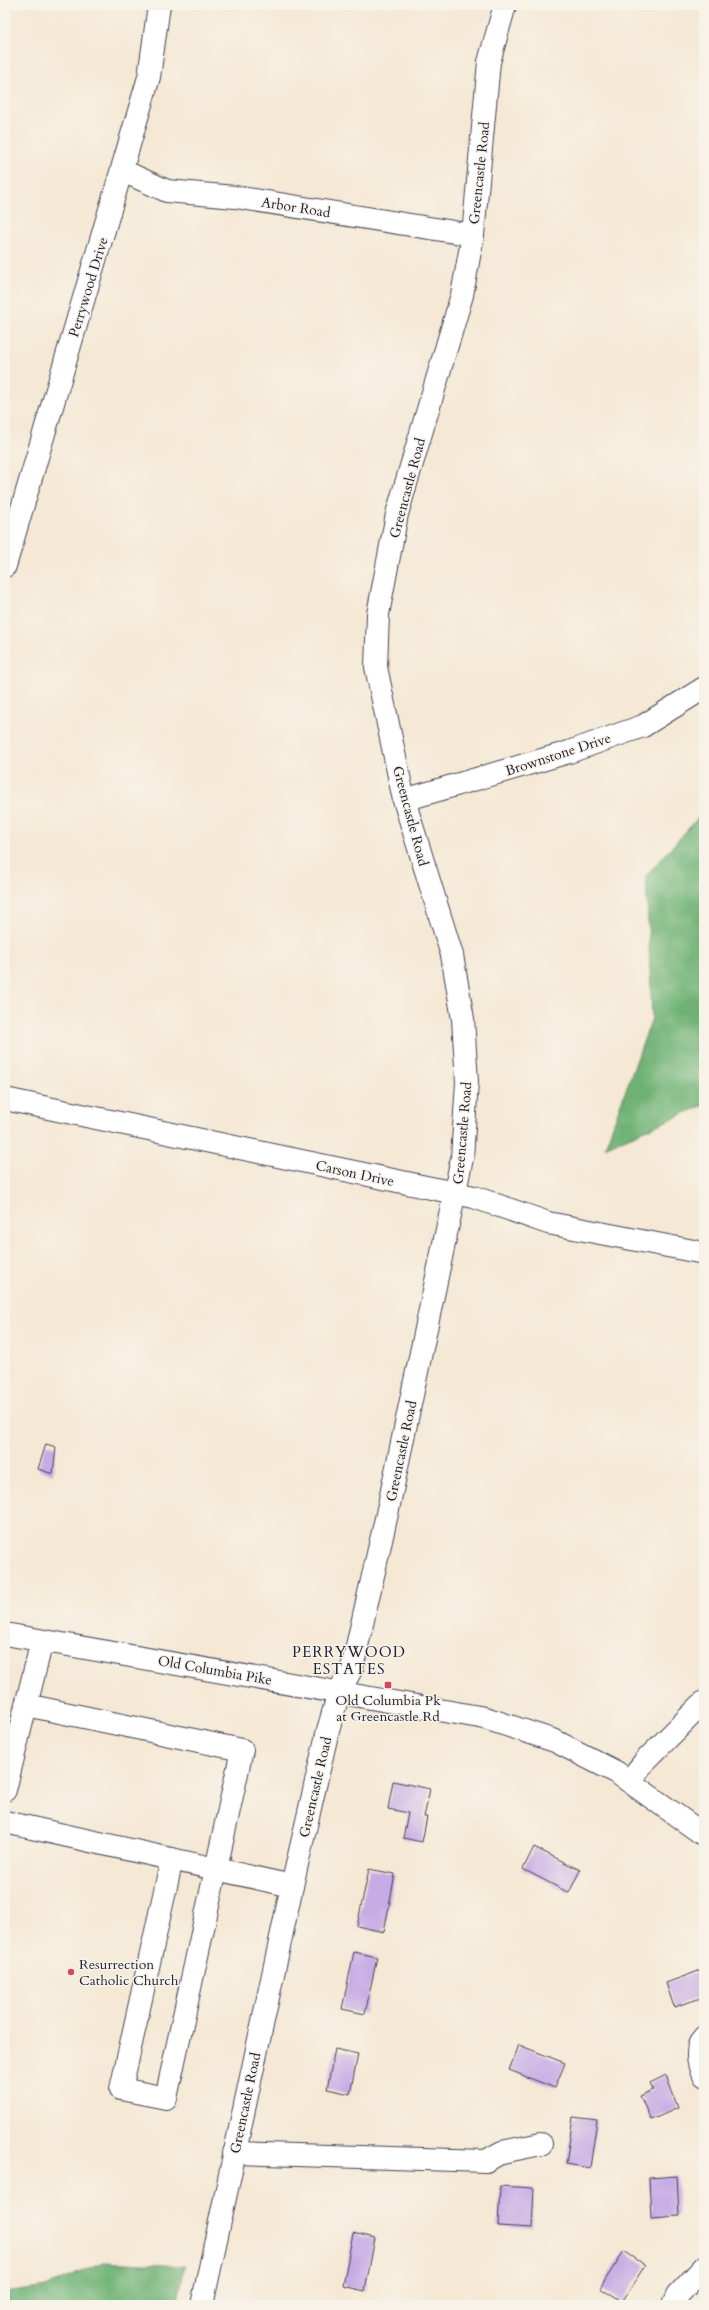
<svg xmlns="http://www.w3.org/2000/svg" width="709" height="2310" font-family="Cardo,serif">
<style>
.forest{fill:#6fb276;stroke:#486a58}
.building{fill:#c7abe5}
.lines{fill:none;stroke-linecap:round;stroke-linejoin:round}
.minor-casing{stroke:#424052;stroke-width:24}
.major-casing{stroke:#424052;stroke-width:24}
.minor{stroke:#fff;stroke-width:22}
.major{stroke:#fff;stroke-width:22}
.poi-dot{fill:#d1495b;stroke:#f7f3e8;stroke-width:1.5}
.labels{text-anchor:middle;stroke-width:3;stroke-linejoin:round;paint-order:stroke}
.street-label{font-size:14px;fill:#22223b;stroke:#f7f3e8}
.poi-label{font-size:14px;fill:#22223b;stroke:#f7f3e8}
.neighbourhood-label{font-size:15px;letter-spacing:1px;fill:#22223b;stroke:#f7f3e8}
</style>
<rect width="100%" height="100%" fill="#f7f3e8"/>
<filter id="ink" filterUnits="userSpaceOnUse"><feTurbulence type="fractalNoise" baseFrequency=".025" numOctaves="2"/><feDisplacementMap in="SourceGraphic" scale="8" xChannelSelector="R" yChannelSelector="G"/><feConvolveMatrix kernelMatrix="1 2 1 2 8 2 1 2 1" color-interpolation-filters="sRGB"/></filter>
<filter id="wash" filterUnits="userSpaceOnUse"><feTurbulence type="fractalNoise" baseFrequency=".012" numOctaves="4" result="noise"/><feDisplacementMap in="SourceGraphic" scale="16" xChannelSelector="R" yChannelSelector="G"/><feGaussianBlur stdDeviation="0.9" result="paint"/><feColorMatrix in="noise" values="0 0 0 0 0 0 0 0 0 0 0 0 0 0 0 0 0 1.4 0 .05"/><feComposite in="paint" operator="in"/></filter>
<g filter="url(#wash)">
<rect width="100%" height="100%" fill="#f5e8d4"/>
<g class="forest">
<path d="M704,811V1105L605,1147L652,1018L646,876Z"/>
<path d="M104,2262L185,2266L177,2305H5V2293L46,2287Z"/>
</g>
<g id="blocks">
<g class="building">
<path d="M46,1444L56,1447L53,1474L38,1469Z"/>
<path d="M393,1781L430,1789L424,1817H427L422,1842L403,1838L408,1813L388,1809Z"/>
<path d="M534,1847L580,1870L569,1893L523,1869Z"/>
<path d="M369,1869L395,1874L384,1932L357,1926Z"/>
<path d="M354,1952L377,1957L365,2014L342,2009Z"/>
<path d="M704,1969V1997L674,2007L666,1983Z"/>
<path d="M519,2045L565,2063L555,2088L509,2070Z"/>
<path d="M335,2049L358,2054L350,2094L327,2089Z"/>
<path d="M666,2075L678,2108L651,2120L640,2096L653,2090L650,2083Z"/>
<path d="M573,2117L597,2120L590,2168L566,2164Z"/>
<path d="M677,2176L679,2216L651,2218L649,2178Z"/>
<path d="M500,2186L534,2188L532,2228L498,2226Z"/>
<path d="M353,2233L375,2238L365,2291L343,2286Z"/>
<path d="M624,2251L645,2265L622,2302L600,2288Z"/>
</g>
</g>
</g>
<g filter="url(#ink)">
<use href="#blocks" fill-opacity="0" stroke="#424052" stroke-width="1"/>
<g class="lines">
<g class="minor-casing">
<g id="minor">
<path d="M123,171L167,191L235,197L473,235"/>
<path d="M5,566L149,77L159,5"/>
<path d="M404,800L569,752L643,726L704,688"/>
<path d="M5,1099L474,1197L548,1223L704,1253"/>
<path d="M26,1705L242,1750L166,2098L121,2089L172,1859"/>
<path d="M629,1781L645,1761L704,1702"/>
<path d="M5,1790L42,1641"/>
<path d="M5,1822L292,1886"/>
<path d="M704,2037C695,2046 697,2065 704,2075"/>
<path d="M234,2153L486,2161L502,2152L541,2144"/>
<path d="M202,2305L292,1886L328,1730L339,1692L352,1668L387,1514L462,1158L467,1082L463,1019L452,955L404,800L376,667L378,614L397,514L462,295L473,235L489,62L505,5"/>
<path d="M673,2305L677,2296L704,2267"/>
</g>
</g>
<g class="major-casing">
<path id="major" d="M5,1634L485,1718L555,1741L616,1772L704,1835"/>
</g>
<use href="#minor" class="minor"/>
<use href="#major" class="major"/>
</g>
</g>
<g class="poi-dot">
<rect x="384" y="1681" width="8" height="8" rx="2"/>
<circle cx="71" cy="1972" r="4"/>
</g>
<g class="labels">
<g class="street-label">
<text transform="translate(479 173) rotate(-84)" y="5">Greencastle Road</text>
<text transform="translate(296 207) rotate(9)" y="5">Arbor Road</text>
<text transform="translate(88 287) rotate(-73)" y="5">Perrywood Drive</text>
<text transform="translate(407 488) rotate(-75)" y="5">Greencastle Road</text>
<text transform="translate(558 754) rotate(-18)" y="5">Brownstone Drive</text>
<text transform="translate(411 816) rotate(75)" y="5">Greencastle Road</text>
<text transform="translate(462 1133) rotate(-85)" y="5">Greencastle Road</text>
<text transform="translate(355 1173) rotate(12)" y="5">Carson Drive</text>
<text transform="translate(401 1451) rotate(-78)" y="5">Greencastle Road</text>
<text transform="translate(215 1670) rotate(10)" y="5">Old Columbia Pike</text>
<text transform="translate(315 1787) rotate(-77)" y="5">Greencastle Road</text>
<text transform="translate(245 2103) rotate(-78)" y="5">Greencastle Road</text>
</g>
<g class="poi-label">
<text x="388" y="1705">Old Columbia Pk<tspan x="388" dy="16">at Greencastle Rd</tspan></text>
<text x="79" y="1969" text-anchor="start">Resurrection<tspan x="79" dy="16">Catholic Church</tspan></text>
</g>
<g class="neighbourhood-label">
<text x="349" y="1657">PERRYWOOD<tspan x="349" dy="17">ESTATES</tspan></text>
</g>
</g>
<rect width="709" height="2310" fill="none" stroke="#f7f3e8" stroke-width="20"/>
</svg>
